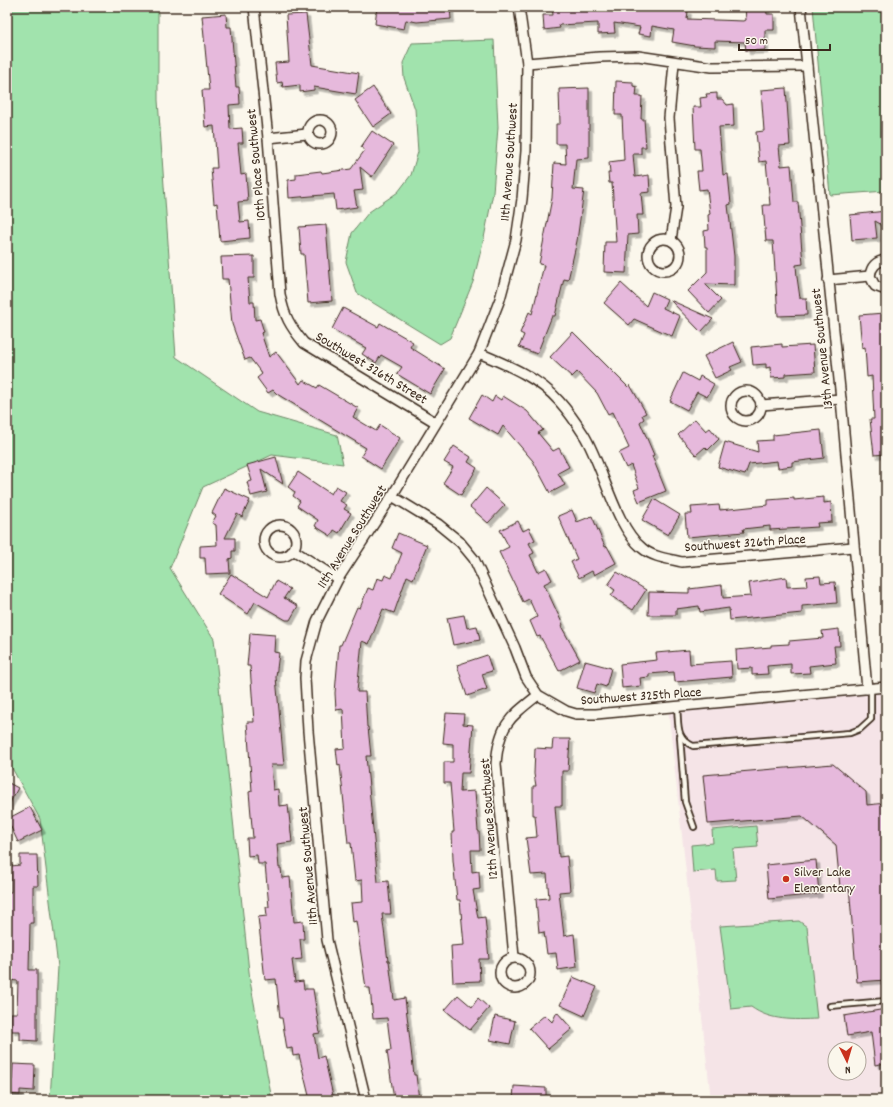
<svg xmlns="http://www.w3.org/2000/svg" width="893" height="1107" font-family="Dekko,sans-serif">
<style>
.built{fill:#f5e4e7;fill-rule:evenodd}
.green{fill:#a1e3ad;stroke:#6e8666}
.building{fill:#e6b9dc;stroke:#3b2a1e;filter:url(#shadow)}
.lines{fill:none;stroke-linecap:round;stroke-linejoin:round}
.service-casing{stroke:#3b2a1e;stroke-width:8}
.minor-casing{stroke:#3b2a1e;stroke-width:12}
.service{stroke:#fbf7ec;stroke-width:4.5}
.minor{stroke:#fbf7ec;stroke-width:9}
.poi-dot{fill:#c8321e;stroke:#fbf7ec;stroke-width:1.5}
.labels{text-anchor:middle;stroke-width:3;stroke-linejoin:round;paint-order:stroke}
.street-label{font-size:14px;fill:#3b2a1e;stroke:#fbf7ec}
.poi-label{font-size:14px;fill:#3b2a1e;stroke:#fbf7ec;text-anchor:start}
</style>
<defs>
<filter id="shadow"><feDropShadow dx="3.5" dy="3.5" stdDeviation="0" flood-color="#0004"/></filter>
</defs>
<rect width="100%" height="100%" fill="#fbf7ec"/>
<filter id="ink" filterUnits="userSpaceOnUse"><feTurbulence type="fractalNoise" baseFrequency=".025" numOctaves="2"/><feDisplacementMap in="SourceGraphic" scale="8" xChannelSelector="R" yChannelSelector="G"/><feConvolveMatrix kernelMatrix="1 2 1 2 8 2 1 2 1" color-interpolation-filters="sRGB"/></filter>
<g filter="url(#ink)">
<path class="built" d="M886,687V1093L817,1100H711L668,708ZM835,1049H859V1073H835Z"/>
<g class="green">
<path d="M7,7H158V100L176,357L257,412L337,435L343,464L272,455L203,487L170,568L214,639L250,981L272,1100H50L58,967L40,819L7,759Z"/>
<path d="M813,7H886V191L830,195Z"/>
<path d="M494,40L498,127L493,193L484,238L473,282L450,338L440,344L357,293L346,262L352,233L369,212L398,192L411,175L418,152L415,109L404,78L403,63L412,43Z"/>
<path d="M756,826L758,847L733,849L736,880L717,881L716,870L693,872L691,845L713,843L712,830Z"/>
<path d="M799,921L807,927L817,1019C794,1020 770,1021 751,1007L731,1009L720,926Z"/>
</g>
<g class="building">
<path d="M377,7H450L451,19L417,22L406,20L404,29L375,24Z"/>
<path d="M552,7H659L688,11L687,19L744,21L746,20L745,7H766L767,14H774V30H765V50L746,51L745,42L715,41V47L695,46L672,42L674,30L652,26L651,36L638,34L640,27L614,23L615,33L598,34V23L559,25L560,28L544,30L543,15H553Z"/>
<path d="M226,14L227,27H231L236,87H239L240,104L229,105L230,129L242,128L243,143H238L241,175L246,174L248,201L238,202L240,222L249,221L250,238L220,241L217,203L214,204L211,168H217L214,126L205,127L202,90H209L202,16Z"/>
<path d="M306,14L312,65L359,73L356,94L314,87V90L300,92V85L283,87L282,82L277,83L275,63L289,62L286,15Z"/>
<path d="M616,81L633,82V86L637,87L636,96H642L641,119H644L646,147H641V154H633L635,177L649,175L650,192L641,193L643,215H637L638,234L628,235L626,273L604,272L605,242H616L612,183H609L608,173H610L609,162L624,160L622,115H615Z"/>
<path d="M373,87L391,114L373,127L355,100Z"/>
<path d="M589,88V158L576,159L573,189L584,190L577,241L568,280L564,279L555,316H552L537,354L519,347L524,335L520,333L529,312L532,314L544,265L539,264L552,198L554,163L566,164L565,144H556V124H560L559,89Z"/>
<path d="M786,88L790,145L779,146L781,166L791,165L794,202H798L803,264L796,265L797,277L800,298H806L807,315L778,316L773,241H766L763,205H770L766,161L759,162L756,132L764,131L761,90Z"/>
<path d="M717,93V99H722L727,105L733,104L734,126L719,127L723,175L728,174L731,204L728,205L734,256V285L705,284L721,300L709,313L688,291L707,272V247H705L704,231L709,230L708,215L710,214L707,189L699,190L697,171H702L700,149H695L693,107H701L700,98L707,97L706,94Z"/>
<path d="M372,131L393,145L372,177L360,167L363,190L354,191L357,207L336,210L334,194L289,198L288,180L296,179V174L321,171L322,173L351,169L365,150L361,147Z"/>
<path d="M886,211V227L875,221L877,238L852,240L850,215Z"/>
<path d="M326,225L332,301L308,303L304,254H301L299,227Z"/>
<path d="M254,256V278H248L250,302H254L255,320L260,319L264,332L261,333L269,357L276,352L300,384L303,380L317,388L319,385L358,408L353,417L376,431L380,425L400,438L381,469L361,456L366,448L277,394L273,390L268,393L257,378L262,374L250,358L245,360L232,324L228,279H222L221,257Z"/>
<path d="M621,283L646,306L652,292L667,299L663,308L680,316L672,336L634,319L629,325L604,303Z"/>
<path d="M670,300L713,319L701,332Z"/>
<path d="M343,308L378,327L380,323L413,342L410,347L445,369L430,394L397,374L402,367L381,355L376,363L362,354L366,348L332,329Z"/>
<path d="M884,313L886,340V454L874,455L870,419H874L872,376L867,377L865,347L862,348L859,315Z"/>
<path d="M573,332L628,387L630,385L646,413L642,415L644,419L640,422L654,455L652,456L666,491L639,502L634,490L639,488L631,465L626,468L619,453L629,448L612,412L608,414L597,393L577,372L572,377L550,357Z"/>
<path d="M733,342L742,362L730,367L732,370L715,378L704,356Z"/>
<path d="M782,344V347L813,345L815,372L785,374V377L771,378L770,367L766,368V364L753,365L751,347Z"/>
<path d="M683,373L698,381L700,376L714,384L707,397L697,392L687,410L670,401Z"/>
<path d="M482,395L492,402L495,396L501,400L503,396L527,411L543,430L538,433L553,451L559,448L569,467L558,473L565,485L550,493L533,461L503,426L498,435L469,418Z"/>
<path d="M695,419L706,431L710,428L719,439L708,450L705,447L696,455L678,435Z"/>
<path d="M821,430L824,458L792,462V466L778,468L777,461L749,464L745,475L718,467L725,442L758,452L757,441L773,440V435Z"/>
<path d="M454,446L471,457L468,462L477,468L461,495L443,483L453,467L444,462Z"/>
<path d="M276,457L283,484L261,469L267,492L251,496L247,482L252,481L247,465Z"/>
<path d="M298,472L331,494L336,486L346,492L340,501L347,505L344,509L351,513L339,533L334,530L331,536L315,526L318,520L297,506L300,501L293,496L295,492L288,487Z"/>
<path d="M224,488L250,500L242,517L237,514L225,538H235V551H232V558L229,559L230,573L206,574L205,558H200V546L217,545L216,525L212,523L216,516L212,513Z"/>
<path d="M486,488L505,505L488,523L470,507Z"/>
<path d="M824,497V503L831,502L832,522L817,523L818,527L770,530V526L743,529L744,532L687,537L685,514H692L691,507L719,505L720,510L768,505V500L794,498V500Z"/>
<path d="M654,499L680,515L668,535L642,520Z"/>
<path d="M572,510L577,522L592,516L605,547L607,546L616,563L594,575L592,571L579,578L571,562L577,559L558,516Z"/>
<path d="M518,521L523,531L529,528L535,540L529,543L534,553L530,555L538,572L546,568L552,580L544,584L563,625L561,626L580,660L559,671L540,636L537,637L530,621L537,617L529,599L523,602L499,552L509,547L500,530Z"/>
<path d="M398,533L427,545L413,579L407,576L394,613L383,609L369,644L362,641L357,692H365L367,727H368L371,756H366L378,882L388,881L391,914H382L388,961H389L394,1000L405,998L414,1075H416L419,1100H394L387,1051L391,1050L387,1018L373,1019L370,988H366L356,921L353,922L351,903L363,902L362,880L355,881L351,843H348L340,765L338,766L336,749L345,748L343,709L336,710L335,693L339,645H341L357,607L360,608L368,588L373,590L377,578L383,580L385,575L392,578L402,553L392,548Z"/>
<path d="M617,572L646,590L633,610L611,596L615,590L608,585Z"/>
<path d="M231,574L268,597L276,581L290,589L284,598L298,606L290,620H286L255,602L248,614L218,594Z"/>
<path d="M820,576L821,583L835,582L837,603L802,606V613L730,620L729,608L700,612L699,606L676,609V615H648L649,592L689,593V589L722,585L723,598L751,596L749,583L786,577L787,587L807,586L806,577Z"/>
<path d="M464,615L467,628L477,626L480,640L453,645L447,618Z"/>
<path d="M839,629L840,646H834L836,663L809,666L810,673L791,674V664L767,666L768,674L752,675V668L737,669L736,650L771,647V645L789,644V641L823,638L822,631Z"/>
<path d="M250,633L275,635L274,652L279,653L276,677L284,765H271L273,790L278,789L279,806L288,805L292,842L277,844L279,868H281L282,878L290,877L294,922L303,921L304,939H300L302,959L292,960L295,982L303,981L304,989H313L320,1033L314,1034L318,1058L324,1056L334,1100H310L299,1055L293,1056L292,1048L287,1049L282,1018H280L276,979L265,980L258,917L267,916L266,907H269L265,864H258L257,855L248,856L247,838H253L249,792L252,791L247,722H254L250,666H247Z"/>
<path d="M689,650L690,664L731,661L732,677L675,682L674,672L649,674V677L640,678L641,686L622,688L620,664L657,660L656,653Z"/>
<path d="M487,655L492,671L482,674L487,689L467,696L457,665Z"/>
<path d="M585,661L611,668L606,687L597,684L594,693L577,688Z"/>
<path d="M446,713L464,714L463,724L473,725L469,773H461L460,792L475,791L478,831H479L480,850H471L472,872L479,871L480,889L473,890L478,918L485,917L489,959H479L480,981L453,982L451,946L464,945L460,900H457L453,860L452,832H454L450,783H444V762H453V744L443,743Z"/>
<path d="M553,739H570L568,771H562V806H555L559,857L567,856L570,891L559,892L564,936L574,934L577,967L558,970L556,953L547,954L544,932L539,933L536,899L549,898L547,874L531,875L526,838L537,837L535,815H533V786H536L534,774L535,748L552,749Z"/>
<path d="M833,764L866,792L867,805L886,803V980L857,982L849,886L840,887L836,845L802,816L708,824L703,775Z"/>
<path d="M7,782L18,788L7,808Z"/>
<path d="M30,807L42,830L18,842L7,819Z"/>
<path d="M20,855H37L38,886H33V923H30L29,970H37V1041L20,1040V1031H11V1013H17L18,981L8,980L7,892H11V866L20,865Z"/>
<path d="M816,860L819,894L769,899L766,865Z"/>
<path d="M573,977L597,987L584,1016L560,1005Z"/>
<path d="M458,995L472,1007L478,998L489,1008L470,1030L445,1010Z"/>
<path d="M886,1009V1063L875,1065L871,1032L847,1036L844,1016Z"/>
<path d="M557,1012L572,1029L548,1049L529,1028L545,1015L552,1022Z"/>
<path d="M495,1016L515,1021L510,1044L490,1040Z"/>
<path d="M13,1064L35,1065L34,1091L20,1090V1095L7,1094V1080H12Z"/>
<path d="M514,1086L546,1088V1100H513Z"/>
</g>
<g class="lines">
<g class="service-casing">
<g id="service">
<path d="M677,707C679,725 675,737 693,746L850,733L860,729L871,719V689"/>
<path d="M680,737L685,802L694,827"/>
<path d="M830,1006L886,1001"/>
</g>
</g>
<g class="minor-casing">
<g id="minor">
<path d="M254,7L268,138L280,294C284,316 290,326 304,343L435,422"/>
<path d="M801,7L841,399L867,689"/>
<path d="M527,63L599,57L638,56L712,67L807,66"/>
<circle cx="320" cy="132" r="12"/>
<path d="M268,138L307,134"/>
<circle cx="664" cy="255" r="16"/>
<path d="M671,240L676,207L669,118L674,63"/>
<path d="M886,260C876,261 871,267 870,276L875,286L886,290"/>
<path d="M828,280L870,276"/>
<path d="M479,353C507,365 538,377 559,401C568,411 577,424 584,435C603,466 615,526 642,548C652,557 669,559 682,562L853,547"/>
<circle cx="746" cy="406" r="15"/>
<path d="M761,405L841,399"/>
<path d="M392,496L438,524L460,542L474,559L515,648L526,677L538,695L566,711L576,714H596L886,687"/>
<circle cx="280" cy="541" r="16"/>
<path d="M293,550L338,579"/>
<path d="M514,957L496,764C499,725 509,718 538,695"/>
<circle cx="515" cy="973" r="15"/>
<path d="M366,1100L327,940L308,731L305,678L306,661L317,621L338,579L392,496L479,353L500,299L516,240L522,199L526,151L527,63L519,7"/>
</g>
</g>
<use href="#service" class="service"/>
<use href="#minor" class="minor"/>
</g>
</g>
<circle class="poi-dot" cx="786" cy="879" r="4"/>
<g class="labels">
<g class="street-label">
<text transform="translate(508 162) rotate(-86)" y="5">11th Avenue Southwest</text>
<text transform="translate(255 165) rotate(-95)" y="5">10th Place Southwest</text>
<text transform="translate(821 349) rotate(-96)" y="5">13th Avenue Southwest</text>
<text transform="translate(372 367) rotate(31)" y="5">Southwest 326th Street</text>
<text transform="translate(351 536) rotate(-58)" y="5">11th Avenue Southwest</text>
<text transform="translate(745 542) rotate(-4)" y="5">Southwest 326th Place</text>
<text transform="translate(641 695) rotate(-4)" y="5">Southwest 325th Place</text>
<text transform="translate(488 819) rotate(-94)" y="5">12th Avenue Southwest</text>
<text transform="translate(307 866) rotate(-95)" y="5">11th Avenue Southwest</text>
</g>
<g class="poi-label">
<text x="794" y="876">Silver Lake<tspan x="794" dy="16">Elementary</tspan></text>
</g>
</g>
<rect width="893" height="1107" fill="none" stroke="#fbf7ec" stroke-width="24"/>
<rect x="12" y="12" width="869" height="1083" fill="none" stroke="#3b2a1e" stroke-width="1.5" filter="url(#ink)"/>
<g transform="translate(847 1061) rotate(175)"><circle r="19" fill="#fbf7ec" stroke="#aea59a"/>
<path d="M0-3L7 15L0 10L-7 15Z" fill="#c8321e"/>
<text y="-6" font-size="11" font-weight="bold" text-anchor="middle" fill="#3b2a1e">N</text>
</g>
<path d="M739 44v6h91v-6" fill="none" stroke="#3b2a1e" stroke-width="2"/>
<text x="745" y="44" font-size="12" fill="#3b2a1e" stroke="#fbf7ec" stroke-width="3" paint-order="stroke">50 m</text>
</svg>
